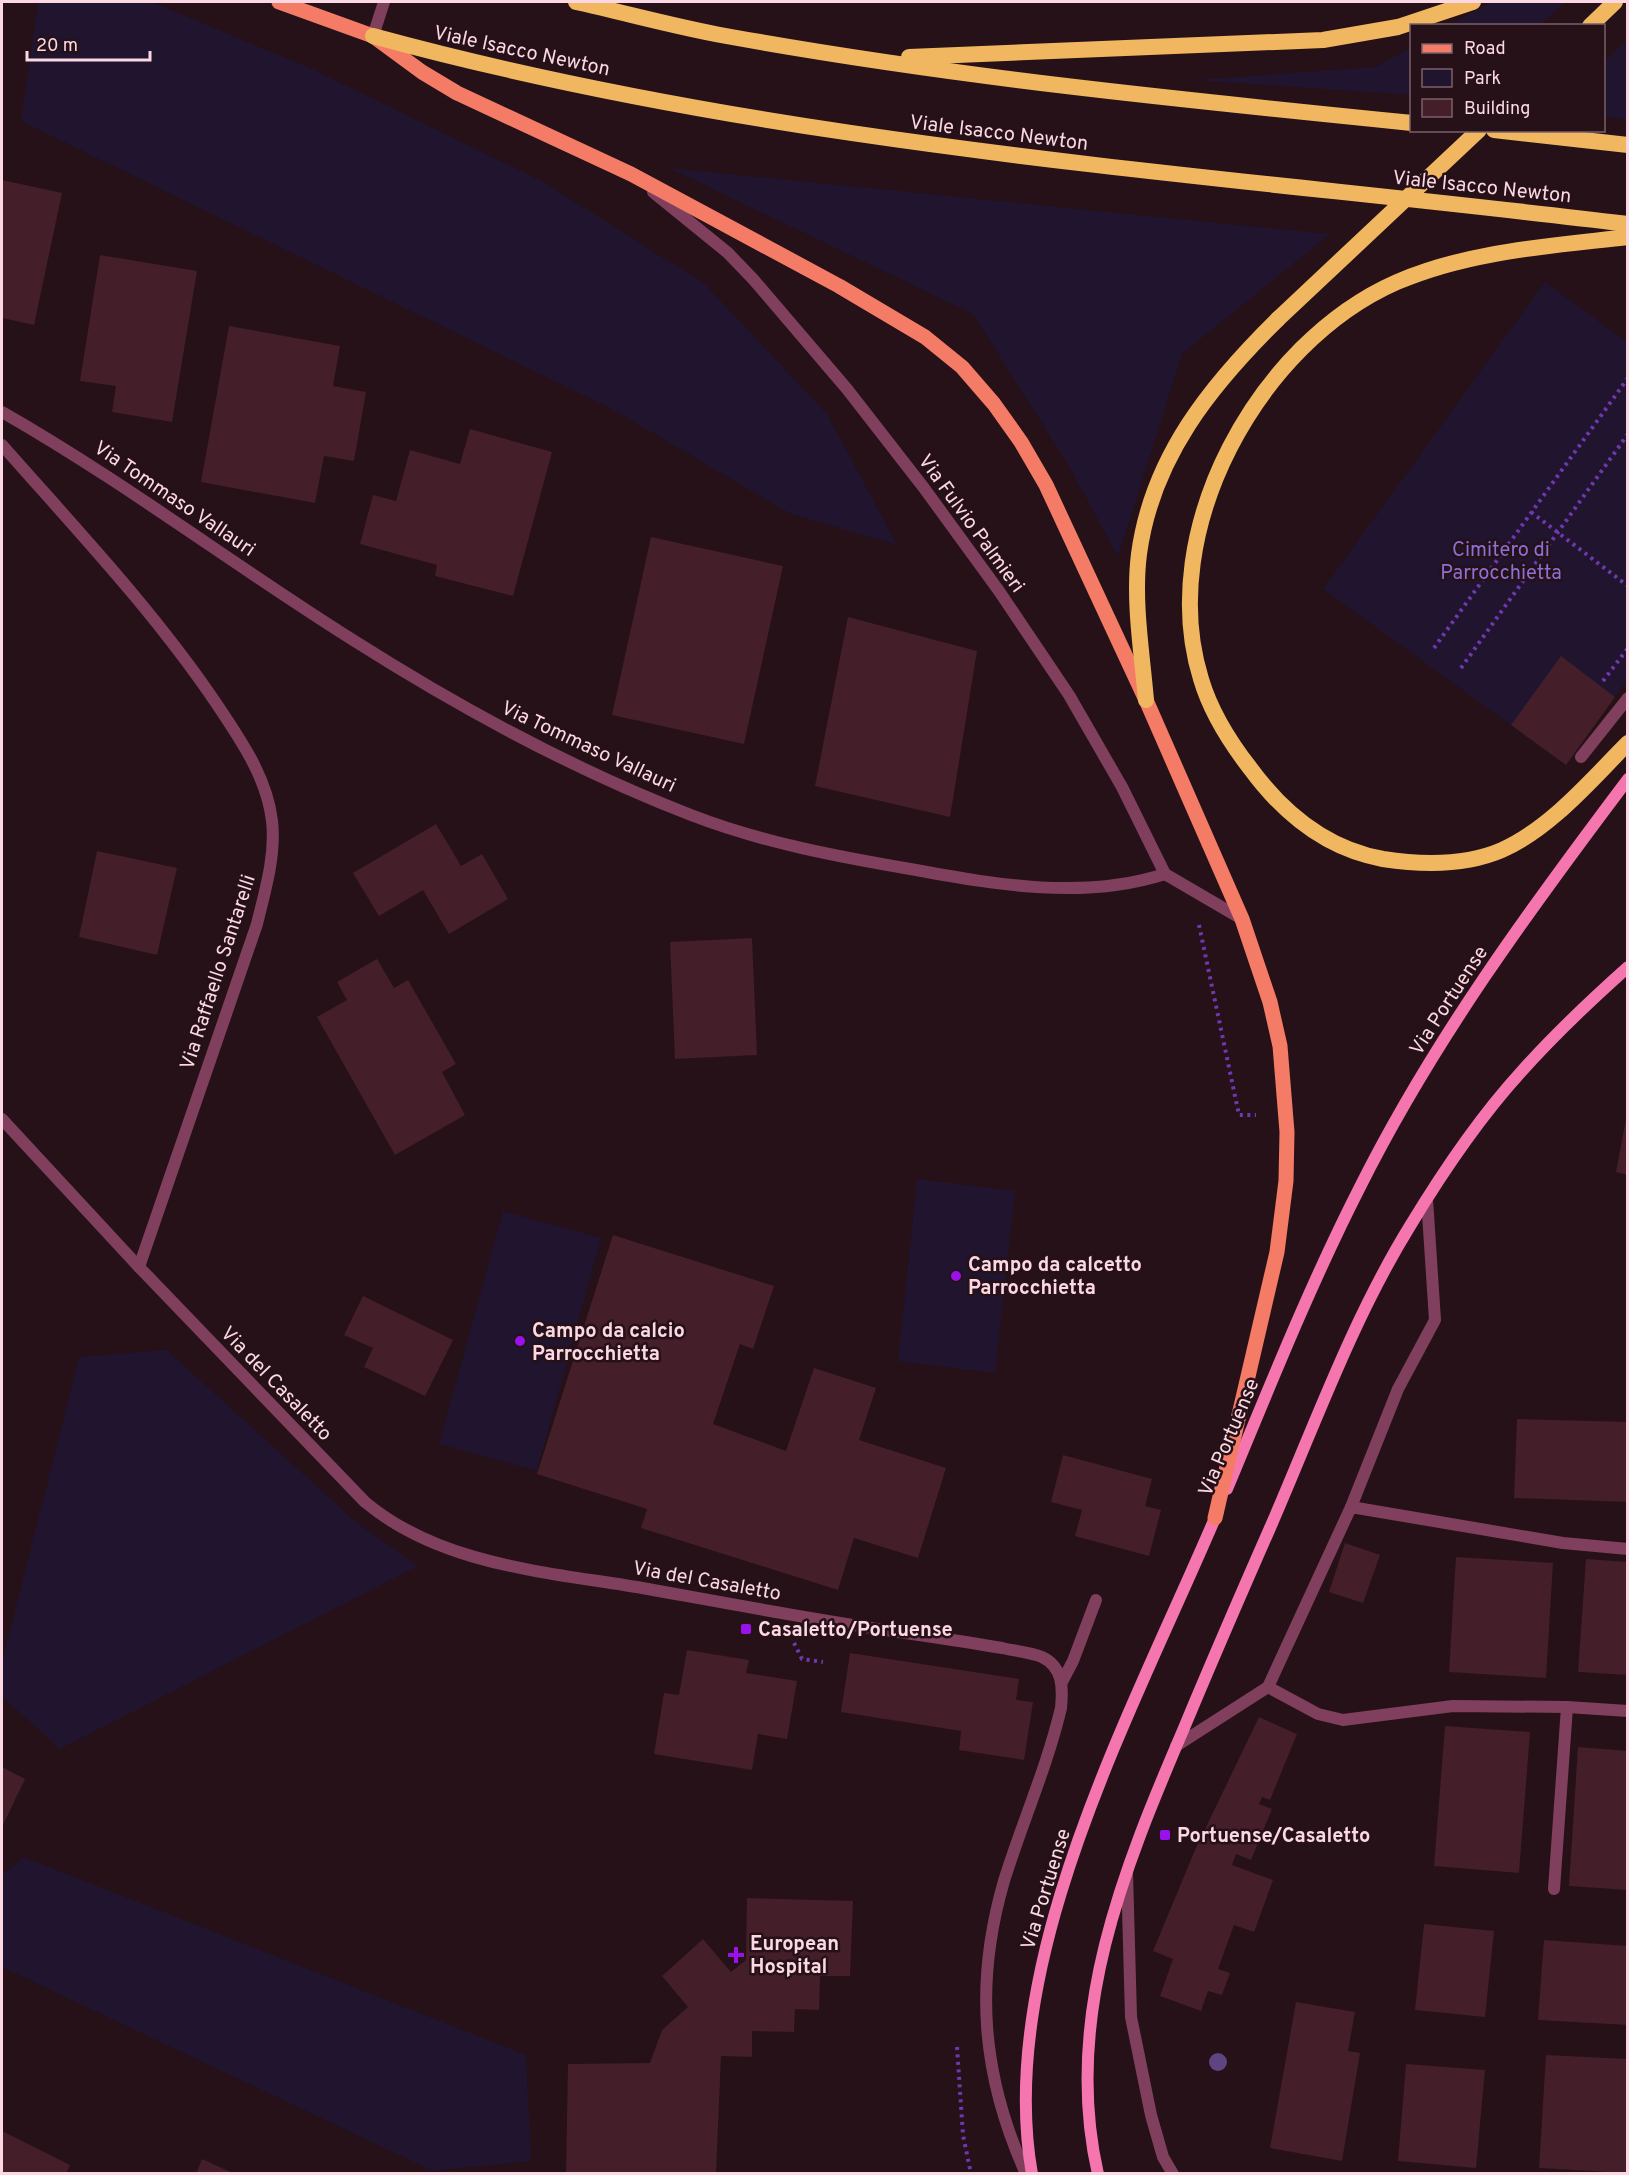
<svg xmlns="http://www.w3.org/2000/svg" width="1629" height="2175" font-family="Overpass,sans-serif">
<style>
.green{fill:#21142e}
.building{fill:#441e28}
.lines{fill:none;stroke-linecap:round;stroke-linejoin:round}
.path{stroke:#6f38af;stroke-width:4;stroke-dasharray:3 4.5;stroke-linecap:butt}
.service{stroke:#803f5c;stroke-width:12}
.minor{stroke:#803f5c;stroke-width:12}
.tertiary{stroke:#803f5c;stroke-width:12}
.secondary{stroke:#f575af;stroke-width:12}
.primary{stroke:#f47b66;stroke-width:15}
.trunk{stroke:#f0b760;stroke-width:16}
.trunk-bridge{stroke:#f0b760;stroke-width:16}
.tree{fill:#5e4582}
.poi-dot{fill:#9b11ee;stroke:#251117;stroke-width:2}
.labels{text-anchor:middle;stroke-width:5;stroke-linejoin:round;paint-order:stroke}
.street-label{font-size:20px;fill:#fcd7e4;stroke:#251117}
.park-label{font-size:20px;fill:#8c70d9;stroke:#251117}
.poi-label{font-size:20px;font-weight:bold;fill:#fcd7e4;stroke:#251117;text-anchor:start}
</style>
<rect width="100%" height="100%" fill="#251117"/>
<g class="green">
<path d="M38,2H152L310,68L542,181L705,284L827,414L897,545L789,513L612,409L21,121Z"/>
<path d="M1491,2H1566L1540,25H1449Z"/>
<path d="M1627,40V119L1604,117V63Z"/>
<path d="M1411,47V95L1193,80L1376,67Z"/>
<path d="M669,168L1330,234L1182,354L1118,557L1069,466L973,314Z"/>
<path d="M1545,282L1627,342V680L1566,765L1323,589Z"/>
<path d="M917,1179L1015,1191L995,1373L898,1361Z"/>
<path d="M503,1211L601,1238L537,1471L439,1444Z"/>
<path d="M167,1350L356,1522L418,1566L60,1749L2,1697V1663L79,1357Z"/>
<path d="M24,1857L526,2055L531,2161L433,2171L2,1967V1872L5,1873Z"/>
</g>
<g class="building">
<path d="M2,180L62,193L34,325L2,318Z"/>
<path d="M100,255L197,271L172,422L112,412L116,386L80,381Z"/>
<path d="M229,326L340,346L333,386L366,392L354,461L324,456L315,503L201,482Z"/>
<path d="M470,429L552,452L513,596L435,576L437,565L360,544L373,495L396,501L410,450L460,464Z"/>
<path d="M651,537L783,566L744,744L612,715Z"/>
<path d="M848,617L977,651L950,817L815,786Z"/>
<path d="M1561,656L1615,697L1566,765L1511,725Z"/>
<path d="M436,824L461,866L482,854L508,899L449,934L423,890L379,916L353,873Z"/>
<path d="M97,851L177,868L157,955L79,937Z"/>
<path d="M752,938L757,1055L675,1059L670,942Z"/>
<path d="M377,959L394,988L408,980L456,1064L442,1072L465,1115L395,1155L317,1017L347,1000L337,982Z"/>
<path d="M1626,1119H1628V1175L1616,1172Z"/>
<path d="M613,1235L774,1286L753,1349L740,1344L713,1424L786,1451L814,1368L876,1388L859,1440L946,1468L918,1558L854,1538L838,1590L641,1528L647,1509L537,1474Z"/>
<path d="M363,1296L453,1340L425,1396L364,1367L373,1348L344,1335Z"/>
<path d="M1517,1419L1628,1422V1502L1514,1498Z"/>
<path d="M1063,1455L1152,1479L1145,1506L1161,1510L1149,1556L1075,1536L1082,1510L1051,1502Z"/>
<path d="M1345,1543L1380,1555L1363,1603L1329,1592Z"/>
<path d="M1456,1557L1553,1563L1546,1678L1449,1672Z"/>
<path d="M1586,1559L1628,1562V1675L1578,1672Z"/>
<path d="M687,1650L749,1660L746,1673L797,1681L787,1739L758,1734L752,1770L654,1754L664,1693L679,1695Z"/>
<path d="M850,1653L1019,1679L1016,1700L1033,1702L1024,1760L959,1750L961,1731L841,1712Z"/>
<path d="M1259,1717L1297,1734L1270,1800L1262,1797L1259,1804L1272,1809L1251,1860L1236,1854L1232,1865L1273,1880L1254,1932L1234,1925L1218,1969L1230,1973L1222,1995L1208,1991L1201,2011L1160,1996L1173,1959L1153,1951L1195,1850Z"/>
<path d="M1445,1726L1530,1732L1519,1873L1434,1866Z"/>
<path d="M1578,1747L1628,1751V1890L1569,1886Z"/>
<path d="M2,1767L25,1779L2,1827Z"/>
<path d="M747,1898L853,1901L850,1976H820L819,2010L795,2009L794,2032L752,2031V2057L721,2056L716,2174H566L568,2064L650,2063L662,2030L688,2007L662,1976L703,1939L731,1972L746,1960Z"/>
<path d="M1424,1924L1494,1931L1485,2017L1415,2010Z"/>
<path d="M1544,1940L1628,1946V2025L1538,2020Z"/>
<path d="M1296,2002L1355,2012L1348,2051L1360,2053L1342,2161L1270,2148Z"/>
<path d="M1546,2055L1628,2059L1626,2173L1539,2168Z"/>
<path d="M1406,2064L1485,2070L1476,2168L1398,2161Z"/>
<path d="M2,2131L70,2165L66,2174H2Z"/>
<path d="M202,2159L235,2174H196Z"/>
</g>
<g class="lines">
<g class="path">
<path d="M1531,512L1628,586"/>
<path d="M1434,648L1628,378"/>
<path d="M1461,668L1628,434"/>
<path d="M1603,681L1628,648"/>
<path d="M1199,925L1239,1115H1256"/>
<path d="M794,1643L802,1659L823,1662"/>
<path d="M957,2047L963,2135L971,2174"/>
</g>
<g class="service">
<path d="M1351,1507L1398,1389L1435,1320L1427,1199"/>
<path d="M1062,1682L1073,1661L1096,1600"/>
<path d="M1268,1687L1351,1507L1563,1543L1628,1549"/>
<path d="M1176,1746L1268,1687L1318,1714L1343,1720L1453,1706L1567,1707L1628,1711"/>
<path d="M1554,1889L1567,1707"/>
</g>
<g class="minor">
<path d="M373,36L384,2"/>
<path d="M653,192L728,253L753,279L847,389L924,488L999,591L1069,695L1122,787L1165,874L1242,919"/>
<path d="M2,412C123,481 235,566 353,640C460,708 572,769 691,815C763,843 840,857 916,870C998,885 1084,900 1165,874"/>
<path d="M2,445C76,529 153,610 216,703C240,739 267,777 272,821C276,855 265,891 257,924L139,1267"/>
<path d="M1581,757L1628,698"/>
<path d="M1127,1872L1131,2017L1151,2115L1163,2157L1173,2174"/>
</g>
<path class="tertiary" d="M2,1119L139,1267L365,1502C443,1567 551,1572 648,1589C731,1604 815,1620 899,1632C933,1637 968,1642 1002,1648C1015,1651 1030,1652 1042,1657C1063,1667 1063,1688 1061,1708C1047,1767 1022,1823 1004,1881C974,1984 982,2076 1026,2174"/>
<g class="secondary">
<path d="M1227,1489C1269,1388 1310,1285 1360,1187C1433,1041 1530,909 1628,779"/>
<path d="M1032,2174C994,1960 1137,1703 1218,1511"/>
<path d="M1098,2174C1062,2018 1124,1868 1184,1728C1212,1661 1241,1594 1270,1528C1314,1427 1352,1320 1410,1226C1442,1173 1479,1118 1521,1072C1554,1035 1591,1000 1628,967"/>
</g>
<path class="primary" d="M279,2L373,36L422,72L457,93L631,174L839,286L925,337L962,367L994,404L1021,442L1046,485L1146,700L1242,919L1270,1002L1280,1046L1287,1132L1286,1181L1277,1252L1215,1518"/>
<g class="trunk">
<path d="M576,2C626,13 676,27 726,36C952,77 1183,100 1412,123"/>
<path d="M1590,26L1615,2"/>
<path d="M373,36C783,148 1207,173 1628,224"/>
<path d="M909,57L1323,40L1398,27L1473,2"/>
<path d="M1494,130L1628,145"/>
<path d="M1628,237C1550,246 1469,251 1397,282C1258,343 1155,531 1201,679C1211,713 1229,741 1250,768C1283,813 1327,849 1383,859C1422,865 1465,866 1502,850C1551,828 1591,780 1628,743"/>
<path d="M1146,700C1142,653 1133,601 1139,554C1152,457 1211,385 1278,319"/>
</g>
<path class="trunk-bridge" d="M1278,319L1479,130"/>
</g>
<circle class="tree" cx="1218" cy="2062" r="9"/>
<g class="poi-dot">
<circle cx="956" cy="1276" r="6"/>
<circle cx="520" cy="1341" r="6"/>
<rect x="740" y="1623" width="12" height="12" rx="3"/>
<rect x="1159" y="1829" width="12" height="12" rx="3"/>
<path d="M733 1946h6v6h6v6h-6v6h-6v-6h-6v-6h6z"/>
</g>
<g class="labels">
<g class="street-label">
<text transform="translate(522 50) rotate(12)" y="7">Viale Isacco Newton</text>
<text transform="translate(999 132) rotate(7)" y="7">Viale Isacco Newton</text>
<text transform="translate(1482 186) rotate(6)" y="7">Viale Isacco Newton</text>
<text transform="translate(175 498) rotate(34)" y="7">Via Tommaso Vallauri</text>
<text transform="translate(972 523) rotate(54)" y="7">Via Fulvio Palmieri</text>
<text transform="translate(589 746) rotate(25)" y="7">Via Tommaso Vallauri</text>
<text transform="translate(217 972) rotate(-72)" y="7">Via Raffaello Santarelli</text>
<text transform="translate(1448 1000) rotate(-57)" y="7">Via Portuense</text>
<text transform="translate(277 1383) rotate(46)" y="7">Via del Casaletto</text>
<text transform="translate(1228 1437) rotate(-67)" y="7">Via Portuense</text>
<text transform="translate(707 1580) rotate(10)" y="7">Via del Casaletto</text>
<text transform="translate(1045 1889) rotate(-73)" y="7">Via Portuense</text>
</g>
<g class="park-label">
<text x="1501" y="556">Cimitero di<tspan x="1501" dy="23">Parrocchietta</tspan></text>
</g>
<g class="poi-label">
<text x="968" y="1271">Campo da calcetto<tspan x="968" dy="23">Parrocchietta</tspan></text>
<text x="532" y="1337">Campo da calcio<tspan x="532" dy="23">Parrocchietta</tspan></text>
<text x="758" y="1636">Casaletto/Portuense</text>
<text x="1177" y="1842">Portuense/Casaletto</text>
<text x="750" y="1950">European<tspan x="750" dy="23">Hospital</tspan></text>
</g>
</g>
<rect width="1629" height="2175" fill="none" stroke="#fcd7e4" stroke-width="6"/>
<rect x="1410" y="24" width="195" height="108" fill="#251117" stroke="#7b6069" stroke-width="1.5"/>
<rect x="1422" y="44" width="30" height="9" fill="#f47b66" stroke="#7b6069" stroke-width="1.5"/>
<text x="1464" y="54" font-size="18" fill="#fcd7e4">Road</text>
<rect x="1422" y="69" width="30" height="18" fill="#21142e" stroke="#7b6069" stroke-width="1.5"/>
<text x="1464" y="84" font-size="18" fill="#fcd7e4">Park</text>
<rect x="1422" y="99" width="30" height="18" fill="#441e28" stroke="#7b6069" stroke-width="1.5"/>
<text x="1464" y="114" font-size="18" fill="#fcd7e4">Building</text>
<path d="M27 51v9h123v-9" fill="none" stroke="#fcd7e4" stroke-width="3"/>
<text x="36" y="51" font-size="18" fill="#fcd7e4" stroke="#251117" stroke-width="4.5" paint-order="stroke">20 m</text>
</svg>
